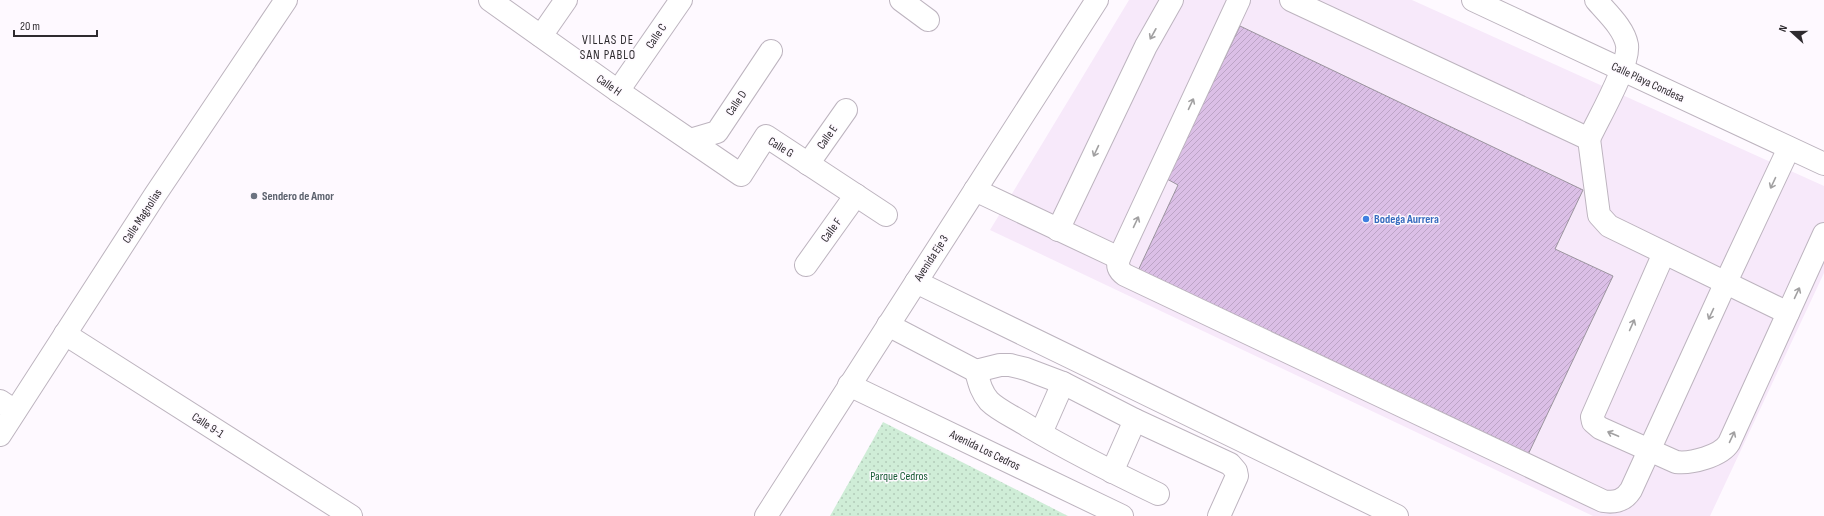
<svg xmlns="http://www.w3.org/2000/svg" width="1824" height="516" font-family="'Sofia Sans Condensed',sans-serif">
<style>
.built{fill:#f7e9fa}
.grass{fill:url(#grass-dots)}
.building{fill:url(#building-hatch);stroke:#9b949e}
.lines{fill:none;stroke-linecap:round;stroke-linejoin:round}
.minor-casing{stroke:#bdb4bf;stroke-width:24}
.major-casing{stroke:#bdb4bf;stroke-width:24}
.minor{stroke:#fff;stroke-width:22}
.major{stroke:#fff;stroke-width:22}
.oneway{stroke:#a1a0a1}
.worship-dot{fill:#6b7280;stroke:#fef9ff;stroke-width:1.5}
.shop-dot{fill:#3f7fe0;stroke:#fef9ff;stroke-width:1.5}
.labels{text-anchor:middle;stroke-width:3;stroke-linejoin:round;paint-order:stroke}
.street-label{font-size:12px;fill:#2e2b2f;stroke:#fef9ff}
.worship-label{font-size:12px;font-weight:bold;fill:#5b616d;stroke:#fef9ff;text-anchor:start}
.shop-label{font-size:12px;font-weight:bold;fill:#366cbe;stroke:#fef9ff;text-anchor:start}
.park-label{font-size:12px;fill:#175a33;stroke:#fef9ff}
.neighbourhood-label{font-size:13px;letter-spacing:1px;fill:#2e2b2f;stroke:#fef9ff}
</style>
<defs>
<pattern id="grass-dots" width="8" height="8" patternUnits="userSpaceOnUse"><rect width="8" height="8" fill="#cfedd7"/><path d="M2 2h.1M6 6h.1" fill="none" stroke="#b2cbb9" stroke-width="1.8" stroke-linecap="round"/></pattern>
<pattern id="building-hatch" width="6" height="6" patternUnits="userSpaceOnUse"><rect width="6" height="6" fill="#dbbfe6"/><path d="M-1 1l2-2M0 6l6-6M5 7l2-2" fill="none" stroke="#bca4c6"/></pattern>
</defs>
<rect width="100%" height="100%" fill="#fef9ff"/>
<path class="built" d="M1129,0H1412L1824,186V273L1710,516H1593L990,230Z"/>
<path class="grass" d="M883,422L1068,516H830Z"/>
<path class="building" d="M1240,26L1583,190L1555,249L1613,276L1525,461L1136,275L1178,185L1167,179Z"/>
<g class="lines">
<g class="minor-casing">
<g id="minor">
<path d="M490,0L618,91L741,175L766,136L886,215"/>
<path d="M901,0L928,20"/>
<path d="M1239,0L1119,258C1117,266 1118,270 1125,275L1603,501C1615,503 1624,501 1631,490L1726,282L1789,148"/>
<path d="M1291,0L1589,139C1598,119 1630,65 1627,45C1624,28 1607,13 1596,0"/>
<path d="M1473,0L1824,164"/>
<path d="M541,36L566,0"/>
<path d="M618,91L681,0"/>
<path d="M1589,139L1599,215L1609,226L1788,313"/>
<path d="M690,140L717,132L771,51"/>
<path d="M808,164L846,110"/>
<path d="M975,190L1119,258"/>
<path d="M1058,230L1146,46L1172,0"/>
<path d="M1664,253L1592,417L1593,422L1600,428L1676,462C1691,464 1721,456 1729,443L1824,234"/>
<path d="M806,265L856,195"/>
<path d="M916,282L1397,516"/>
<path d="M888,325L976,371L1000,365H1010L1026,369L1063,383L1135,420L1230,464L1236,471L1237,476L1219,516"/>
<path d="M65,334L351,516"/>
<path d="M976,371C979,382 981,392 989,401C999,411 1016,418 1028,426C1070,451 1114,473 1158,494"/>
<path d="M849,385L1122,516"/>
<path d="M0,401L15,411"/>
<path d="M1041,433L1063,383"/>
<path d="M1112,472L1135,420"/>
<path d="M766,516L1097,0"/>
</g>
</g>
<g class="major-casing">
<path id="major" d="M0,435L155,195L286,0"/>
</g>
<use href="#minor" class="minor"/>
<use href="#major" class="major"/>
</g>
<defs><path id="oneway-shaft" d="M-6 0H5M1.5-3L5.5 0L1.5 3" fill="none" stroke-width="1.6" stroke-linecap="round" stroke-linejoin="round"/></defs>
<g class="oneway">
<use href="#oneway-shaft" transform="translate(1153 34) rotate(119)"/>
<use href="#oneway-shaft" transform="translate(1191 104) rotate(-65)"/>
<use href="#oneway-shaft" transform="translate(1096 151) rotate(115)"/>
<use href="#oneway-shaft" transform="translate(1773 183) rotate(115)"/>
<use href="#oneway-shaft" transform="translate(1136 222) rotate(-65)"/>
<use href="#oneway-shaft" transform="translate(1797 293) rotate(-65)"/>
<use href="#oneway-shaft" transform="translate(1711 314) rotate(115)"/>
<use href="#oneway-shaft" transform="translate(1632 325) rotate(-66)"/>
<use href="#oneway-shaft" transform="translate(1613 434) rotate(-157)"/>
<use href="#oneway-shaft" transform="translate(1732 437) rotate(-65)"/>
</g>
<circle class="worship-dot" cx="254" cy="196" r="4"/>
<circle class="shop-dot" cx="1366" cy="219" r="4"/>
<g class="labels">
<g class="street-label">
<text transform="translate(656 36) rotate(-56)" y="4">Calle C</text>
<text transform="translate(1648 82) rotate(25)" y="4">Calle Playa Condesa</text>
<text transform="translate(609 85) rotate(35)" y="4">Calle H</text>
<text transform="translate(736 103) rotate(-56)" y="4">Calle D</text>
<text transform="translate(827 137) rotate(-55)" y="4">Calle E</text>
<text transform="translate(781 147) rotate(31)" y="4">Calle G</text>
<text transform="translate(142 216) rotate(-57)" y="4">Calle Magnolias</text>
<text transform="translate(831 230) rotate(-54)" y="4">Calle F</text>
<text transform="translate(931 258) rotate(-57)" y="4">Avenida Eje 3</text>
<text transform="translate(208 425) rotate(33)" y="4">Calle 9-1</text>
<text transform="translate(985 450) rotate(26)" y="4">Avenida Los Cedros</text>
</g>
<g class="worship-label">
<text x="262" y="200">Sendero de Amor</text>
</g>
<g class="shop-label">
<text x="1374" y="223">Bodega Aurrera</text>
</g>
<g class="park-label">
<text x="899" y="480">Parque Cedros</text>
</g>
<g class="neighbourhood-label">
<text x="608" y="44">VILLAS DE<tspan x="608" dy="15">SAN PABLO</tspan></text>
</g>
</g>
<g transform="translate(1792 32) rotate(291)" stroke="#fef9ff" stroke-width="3" paint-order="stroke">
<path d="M0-3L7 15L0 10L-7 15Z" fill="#2e2b2f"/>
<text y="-6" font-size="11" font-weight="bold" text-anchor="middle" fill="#2e2b2f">N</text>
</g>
<path d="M14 30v6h83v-6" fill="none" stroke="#2e2b2f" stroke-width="2"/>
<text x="20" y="30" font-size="12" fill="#2e2b2f" stroke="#fef9ff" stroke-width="3" paint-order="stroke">20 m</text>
</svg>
